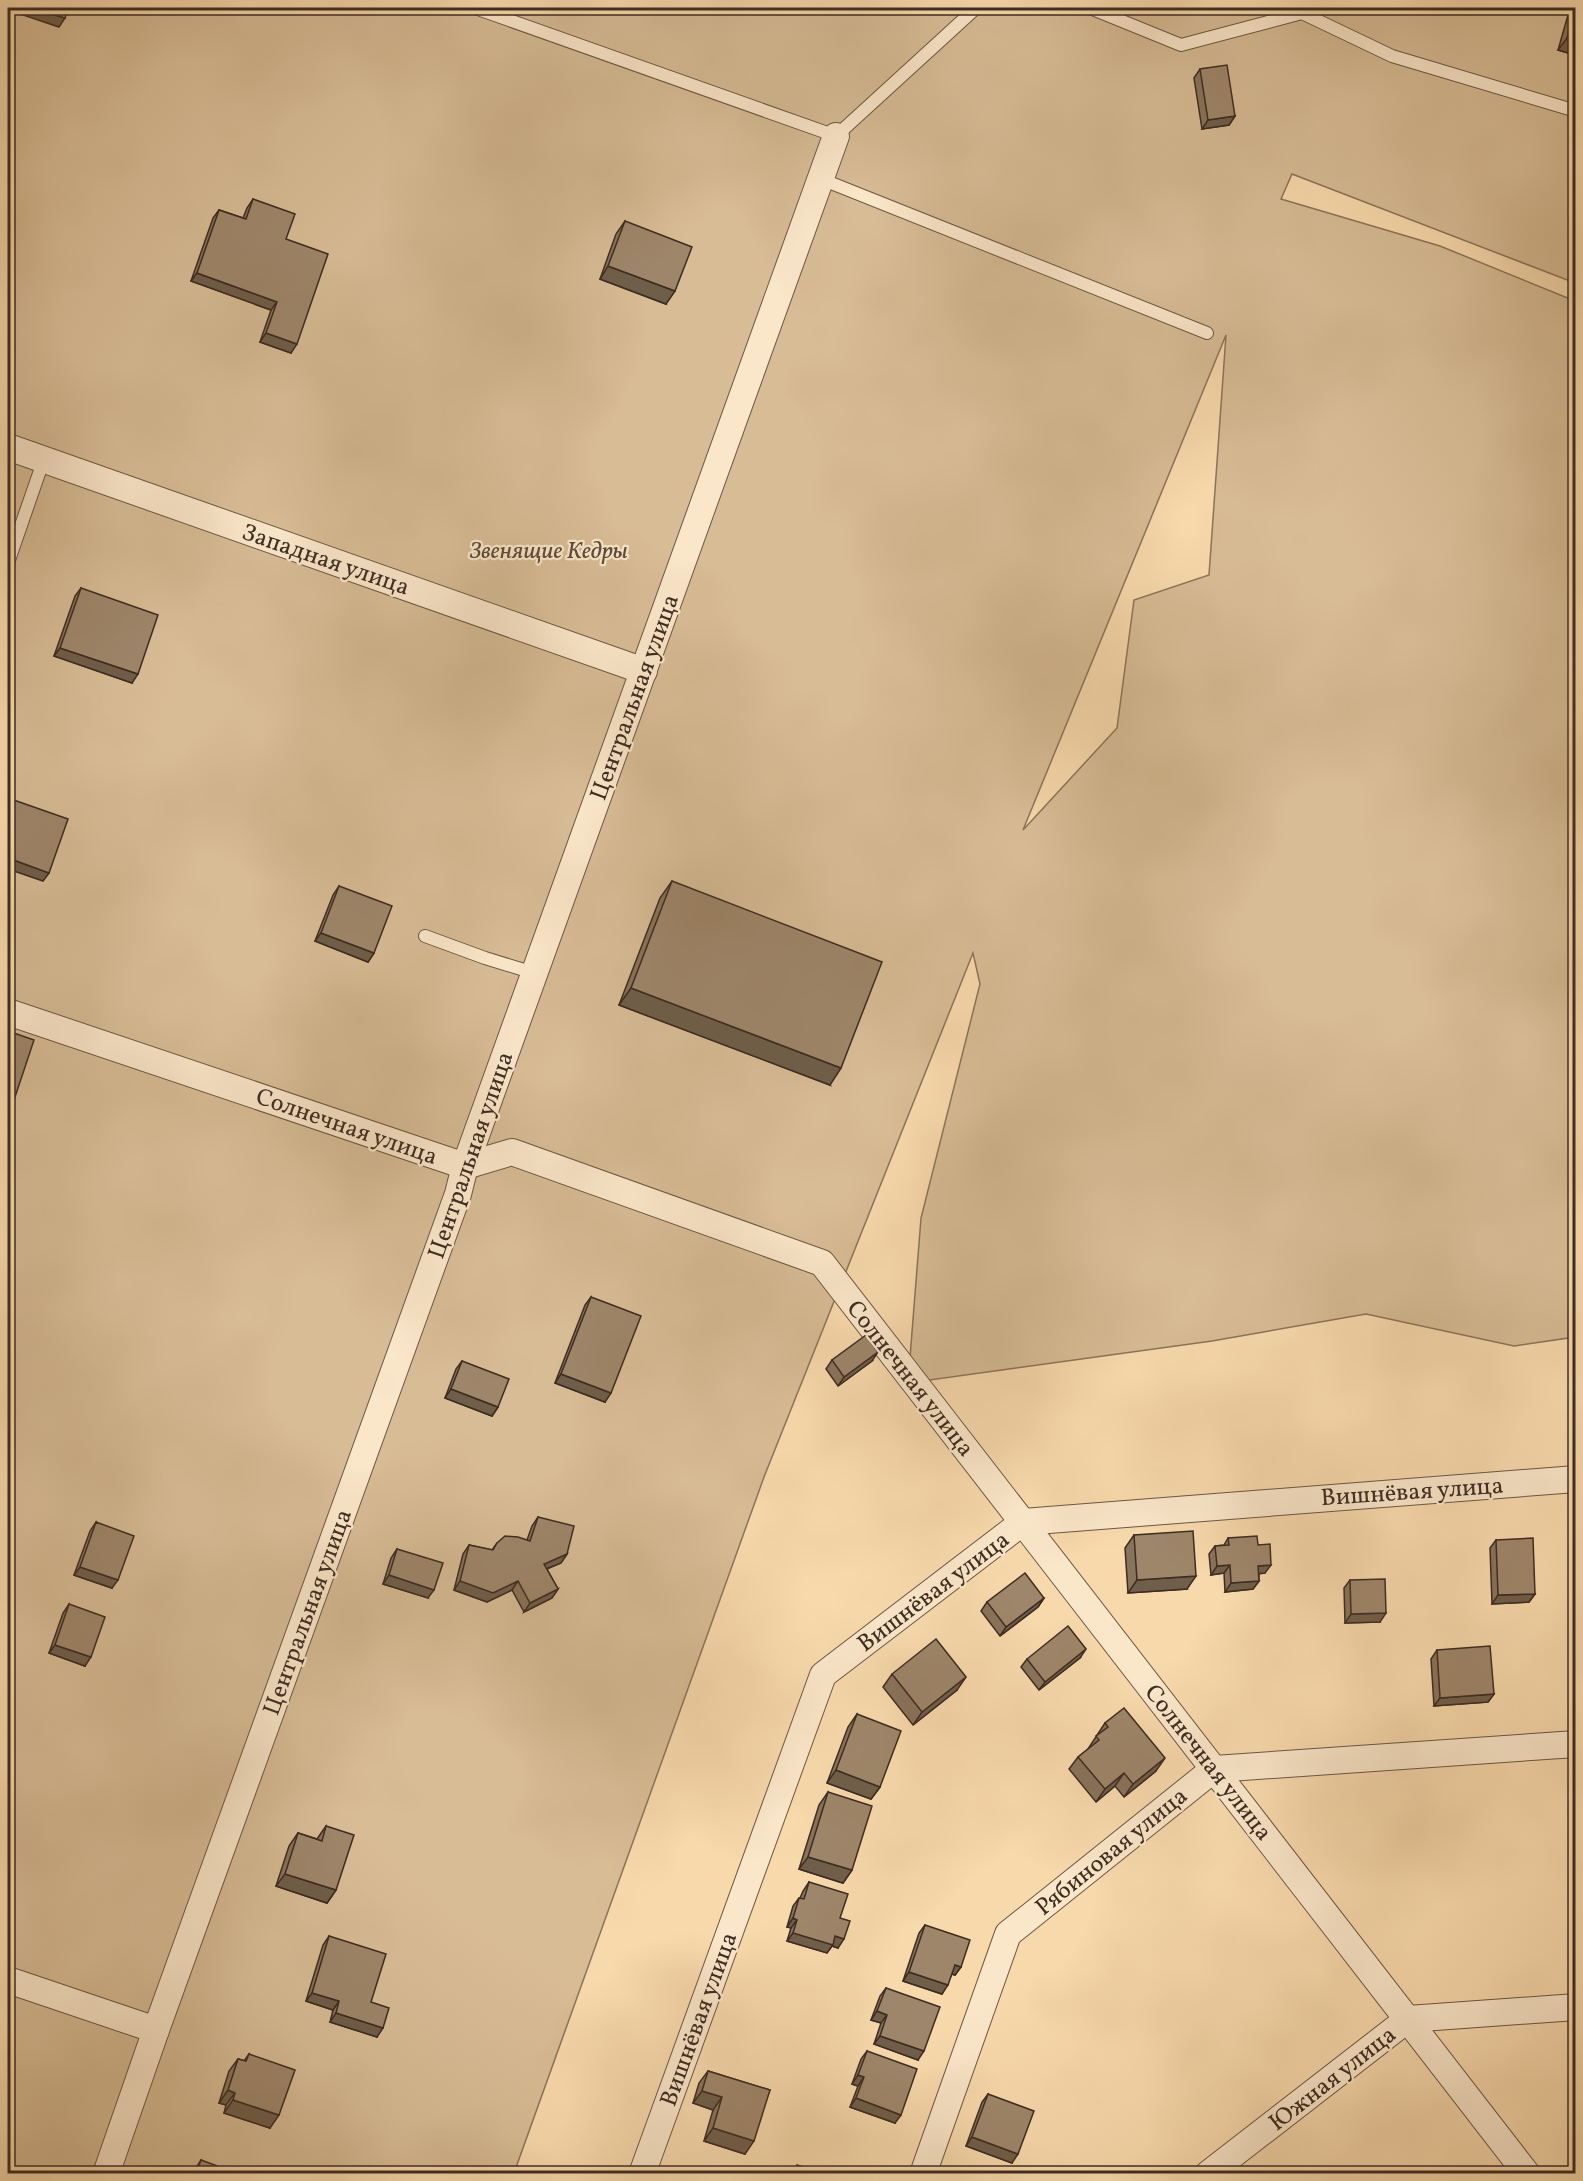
<svg xmlns="http://www.w3.org/2000/svg" width="1583" height="2181" font-family="Vollkorn,serif">
<style>
.green{fill:#d8bc95;stroke:#8a745c;stroke-width:1.5;fill-rule:evenodd}
.lines{fill:none;stroke-linecap:round;stroke-linejoin:round}
.lane-casing{stroke:#6c5744;stroke-width:14}
.street-casing{stroke:#6c5744;stroke-width:28}
.lane{stroke:#fae6c9;stroke-width:12}
.street{stroke:#fae6c9;stroke-width:26}
.wall{fill:#88735b;stroke:#3d2c22;stroke-width:1.5}
.shaded-wall{fill:#6f5e4a;stroke:#3d2c22;stroke-width:1.5}
.building{fill:#9e866a;stroke:#3d2c22;stroke-width:1.5}
.labels{text-anchor:middle;stroke-width:4.5;stroke-linejoin:round;paint-order:stroke}
.park-label{font-size:24px;font-style:italic;fill:#5c4939;stroke:#fae6c9}
.street-label{font-size:24px;fill:#3d2c22;stroke:#fae6c9}
</style>
<rect width="100%" height="100%" fill="#f8d9ac"/>
<filter id="stains"><feTurbulence type="fractalNoise" baseFrequency=".00333" numOctaves="4"/><feColorMatrix values="0 0 0 0 .2 0 0 0 0 .09 0 0 0 0 .02 0 0 0 .5 -.17"/></filter>
<radialGradient id="worn" r=".72"><stop offset=".6" stop-color="#630" stop-opacity="0"/><stop offset="1" stop-color="#630" stop-opacity=".3"/></radialGradient>
<path class="green" d="M8,8H1575V283L1292,174L1281,199L1440,246L1575,301V1337L1514,1346L1366,1314L1212,1341L908,1383L921,1218L980,984L973,953L764,1477L514,2173H8ZM1226,335L1209,575L1134,600L1117,728L1023,830Z"/>
<g class="lines">
<g class="lane-casing">
<g id="lane">
<path d="M475,8L836,136L976,8"/>
<path d="M1090,8L1181,45L1302,13L1307,8"/>
<path d="M1302,13L1392,56L1576,111"/>
<path d="M821,179L1207,333"/>
<path d="M8,563L44,459"/>
<path d="M425,936L485,958L534,973"/>
</g>
</g>
<g class="street-casing">
<g id="street">
<path d="M8,447L644,671"/>
<path d="M8,1012L465,1166L512,1152L822,1263L1527,2174"/>
<path d="M8,1980L156,2030"/>
<path d="M106,2174L156,2030L458,1194L465,1166L836,136"/>
<path d="M642,2174L823,1675L1023,1522L1576,1479"/>
<path d="M923,2174L1008,1934L1214,1769L1576,1744"/>
<path d="M1208,2174L1408,2019L1576,2007"/>
</g>
</g>
<use href="#lane" class="lane"/>
<use href="#street" class="street"/>
</g>
<g class="wall">
<path d="M1570,8H1575V55L1558,50Z"/>
<path d="M1200,69L1235,116L1229,125L1202,129L1194,78Z"/>
<path d="M253,199L286,239L291,353L260,342L271,310L191,281L213,218L219,210L243,218L247,208Z"/>
<path d="M625,221L666,304L600,279L616,234Z"/>
<path d="M81,588L132,683L54,656L75,596Z"/>
<path d="M672,881L830,1085L619,1005L660,898Z"/>
<path d="M339,886L374,953L368,962L315,941L333,895Z"/>
<path d="M591,1297L605,1402L555,1383L585,1305Z"/>
<path d="M832,1360L872,1361L838,1386L826,1369Z"/>
<path d="M462,1361L498,1407L492,1416L445,1398L456,1369Z"/>
<path d="M538,1517L567,1554L561,1563L547,1569L558,1589L552,1598L524,1612L512,1590L487,1602L454,1590L463,1554L469,1545L492,1550L497,1543L527,1540L532,1526Z"/>
<path d="M96,1522L112,1588L74,1575L90,1531Z"/>
<path d="M1134,1535L1187,1589L1128,1593L1125,1548Z"/>
<path d="M1228,1538L1258,1545L1265,1573L1259,1574V1581L1253,1589L1225,1592L1224,1573L1211,1575L1209,1554L1215,1546L1224,1545Z"/>
<path d="M1496,1540L1535,1594L1529,1602L1492,1604L1490,1548Z"/>
<path d="M397,1549L428,1598L383,1584L391,1558Z"/>
<path d="M1350,1580L1380,1622L1345,1623L1344,1588Z"/>
<path d="M1044,1598L1038,1607L1000,1636L981,1611L987,1602Z"/>
<path d="M69,1604L85,1666L49,1653L63,1613Z"/>
<path d="M1437,1650L1494,1694L1488,1702L1434,1706L1431,1659Z"/>
<path d="M1080,1658L1039,1690L1021,1667L1027,1659Z"/>
<path d="M892,1674L957,1690L913,1725L883,1687Z"/>
<path d="M857,1714L880,1787L871,1799L827,1783L848,1727Z"/>
<path d="M1105,1723L1156,1771L1124,1797L1115,1786L1096,1802L1069,1769L1078,1757L1088,1749Z"/>
<path d="M828,1792L852,1870L843,1883L799,1869L819,1805Z"/>
<path d="M326,1826L336,1890L327,1903L276,1886L289,1846L298,1833L317,1839Z"/>
<path d="M809,1882L840,1918L838,1948L832,1946L827,1953L787,1941L791,1928L787,1927L793,1906L799,1898H800L803,1891Z"/>
<path d="M925,1925L961,1967L955,1975L952,1974L942,1994L903,1981L919,1933Z"/>
<path d="M329,1936L371,2002L377,2037L330,2022L333,2010L306,2001L323,1945Z"/>
<path d="M886,1988L918,2060L874,2044L881,2023L871,2020L880,1996Z"/>
<path d="M867,2051L895,2123L850,2107L858,2086L852,2084L861,2059Z"/>
<path d="M249,2054L270,2128L224,2113L226,2105L219,2103L229,2071L238,2059L244,2061Z"/>
<path d="M708,2071L770,2090L745,2154L704,2141L713,2110L693,2103L699,2083Z"/>
<path d="M988,2094L1012,2163L966,2146L982,2102Z"/>
<path d="M201,2160L230,2174H193L195,2169Z"/>
</g>
<g class="shaded-wall">
<path d="M21,8H32L65,18L59,27L17,13Z"/>
<path d="M1567,38L1575,40V55L1558,50Z"/>
<path d="M1235,116L1229,125L1202,129L1208,120Z"/>
<path d="M608,266L675,291L666,304L600,279Z"/>
<path d="M197,273L277,302L271,310L191,281Z"/>
<path d="M266,333L297,344L291,353L260,342Z"/>
<path d="M60,648L138,674L132,683L54,656Z"/>
<path d="M8,858L49,873L43,881L8,869Z"/>
<path d="M321,933L374,953L368,962L315,941Z"/>
<path d="M631,988L841,1068L830,1085L619,1005Z"/>
<path d="M878,1352L872,1361L838,1386L844,1377Z"/>
<path d="M561,1374L611,1393L605,1402L555,1383Z"/>
<path d="M451,1389L498,1407L492,1416L445,1398Z"/>
<path d="M567,1554L561,1563L538,1572L544,1564Z"/>
<path d="M1230,1565L1224,1573L1211,1575L1217,1566Z"/>
<path d="M1271,1565L1265,1573L1252,1574L1258,1566Z"/>
<path d="M80,1567L118,1580L112,1588L74,1575Z"/>
<path d="M389,1575L434,1590L428,1598L383,1584Z"/>
<path d="M1196,1576L1187,1589L1128,1593L1137,1580Z"/>
<path d="M460,1581H518L512,1590L487,1602L454,1590Z"/>
<path d="M1259,1581L1253,1589L1225,1592L1231,1583Z"/>
<path d="M558,1589L552,1598L524,1612L530,1603Z"/>
<path d="M1535,1594L1529,1602L1492,1604L1498,1595Z"/>
<path d="M1044,1598L1038,1607L1000,1636L1006,1627Z"/>
<path d="M1386,1613L1380,1622L1345,1623L1351,1614Z"/>
<path d="M55,1645L91,1657L85,1666L49,1653Z"/>
<path d="M1086,1649L1080,1658L1039,1690L1045,1682Z"/>
<path d="M966,1677L957,1690L913,1725L922,1712Z"/>
<path d="M1494,1694L1488,1702L1434,1706L1440,1698Z"/>
<path d="M1165,1758L1156,1771L1124,1797L1133,1784Z"/>
<path d="M836,1770L880,1787L871,1799L827,1783Z"/>
<path d="M1124,1773L1115,1786L1096,1802L1105,1789Z"/>
<path d="M808,1857L852,1870L843,1883L799,1869Z"/>
<path d="M285,1874L336,1890L327,1903L276,1886Z"/>
<path d="M793,1918L797,1920L791,1928L787,1927Z"/>
<path d="M793,1933L835,1936L844,1939L838,1948L832,1946L827,1953L787,1941Z"/>
<path d="M955,1965L961,1967L955,1975L949,1973Z"/>
<path d="M909,1972L948,1985L942,1994L903,1981Z"/>
<path d="M312,1993L339,2001L333,2010L306,2001Z"/>
<path d="M877,2011L887,2015L881,2023L871,2020Z"/>
<path d="M336,2013L383,2028L377,2037L330,2022Z"/>
<path d="M880,2036L924,2051L918,2060L874,2044Z"/>
<path d="M858,2075L864,2077L858,2086L852,2084Z"/>
<path d="M228,2090L235,2093L226,2105L219,2103Z"/>
<path d="M702,2091L722,2097L713,2110L693,2103Z"/>
<path d="M856,2098L901,2115L895,2123L850,2107Z"/>
<path d="M233,2100L279,2115L270,2128L224,2113Z"/>
<path d="M713,2128L754,2141L745,2154L704,2141Z"/>
<path d="M972,2137L1018,2154L1012,2163L966,2146Z"/>
</g>
<g class="building">
<path d="M32,8H69L65,18Z"/>
<path d="M1575,8V40L1567,38Z"/>
<path d="M1227,65L1235,116L1208,120L1200,69Z"/>
<path d="M253,199L295,214L286,239L328,254L297,344L266,333L277,302L197,273L219,210L246,219Z"/>
<path d="M625,221L692,247L675,291L608,266Z"/>
<path d="M81,588L158,615L138,674L60,648Z"/>
<path d="M8,798L68,819L49,873L8,858Z"/>
<path d="M672,881L882,962L841,1068L631,988Z"/>
<path d="M339,886L392,906L374,953L321,933Z"/>
<path d="M8,1031L34,1040L8,1118Z"/>
<path d="M591,1297L641,1316L611,1393L561,1374Z"/>
<path d="M866,1335L878,1352L844,1377L832,1360Z"/>
<path d="M462,1361L509,1379L498,1407L451,1389Z"/>
<path d="M538,1517L574,1526L567,1554L544,1564L558,1589L530,1603L518,1581L493,1593L460,1581L469,1545L493,1550L497,1543L505,1536L518,1537L530,1541Z"/>
<path d="M96,1522L134,1536L118,1580L80,1567Z"/>
<path d="M1193,1531L1196,1576L1137,1580L1134,1535Z"/>
<path d="M1257,1536L1258,1545L1270,1544L1271,1565L1258,1566L1259,1581L1231,1583L1230,1565L1217,1566L1215,1546L1229,1545L1228,1538Z"/>
<path d="M1533,1538L1535,1594L1498,1595L1496,1540Z"/>
<path d="M397,1549L443,1563L434,1590L389,1575Z"/>
<path d="M1025,1573L1044,1598L1006,1627L987,1602Z"/>
<path d="M1385,1579L1386,1613L1351,1614L1350,1580Z"/>
<path d="M69,1604L105,1617L91,1657L55,1645Z"/>
<path d="M1068,1626L1086,1649L1045,1682L1027,1659Z"/>
<path d="M936,1639L966,1677L922,1712L892,1674Z"/>
<path d="M1490,1646L1494,1694L1440,1698L1437,1650Z"/>
<path d="M1124,1708L1165,1758L1133,1784L1124,1773L1105,1789L1078,1757L1099,1740L1096,1736L1108,1727L1105,1723Z"/>
<path d="M857,1714L901,1731L880,1787L836,1770Z"/>
<path d="M828,1792L872,1806L852,1870L808,1857Z"/>
<path d="M326,1826L354,1835L336,1890L285,1874L298,1833L322,1841Z"/>
<path d="M809,1882L848,1894L840,1918L850,1921L844,1939L835,1936L833,1945L793,1933L797,1920L793,1918L799,1898L804,1899Z"/>
<path d="M925,1925L970,1940L961,1967L955,1965L948,1985L909,1972Z"/>
<path d="M329,1936L386,1954L371,2002L389,2008L383,2028L336,2013L339,2001L312,1993Z"/>
<path d="M886,1988L940,2007L924,2051L880,2036L887,2015L877,2011Z"/>
<path d="M867,2051L917,2069L901,2115L856,2098L864,2077L858,2075Z"/>
<path d="M249,2054L295,2070L279,2115L233,2100L235,2093L228,2090L238,2059L246,2061Z"/>
<path d="M708,2071L770,2090L754,2141L713,2128L722,2097L702,2091Z"/>
<path d="M988,2094L1034,2111L1018,2154L972,2137Z"/>
<path d="M201,2160L231,2171L230,2174H196Z"/>
<path d="M797,2165L826,2174H795Z"/>
</g>
<g class="labels">
<g class="park-label">
<text x="549" y="558">Звенящие Кедры</text>
</g>
<g class="street-label">
<text transform="translate(326 559) rotate(19)" y="8">Западная улица</text>
<text transform="translate(634 697) rotate(-70)" y="8">Центральная улица</text>
<text transform="translate(347 1126) rotate(19)" y="8">Солнечная улица</text>
<text transform="translate(470 1155) rotate(-71)" y="8">Центральная улица</text>
<text transform="translate(911 1378) rotate(52)" y="8">Солнечная улица</text>
<text transform="translate(1412 1491) rotate(-4)" y="8">Вишнёвая улица</text>
<text transform="translate(933 1591) rotate(-37)" y="8">Вишнёвая улица</text>
<text transform="translate(307 1612) rotate(-70)" y="8">Центральная улица</text>
<text transform="translate(1209 1762) rotate(52)" y="8">Солнечная улица</text>
<text transform="translate(1111 1851) rotate(-39)" y="8">Рябиновая улица</text>
<text transform="translate(698 2019) rotate(-70)" y="8">Вишнёвая улица</text>
<text transform="translate(1332 2078) rotate(-38)" y="8">Южная улица</text>
</g>
</g>
<rect width="1583" height="2181" fill="none" stroke="#f8d9ac" stroke-width="30"/>
<rect x="9" y="9" width="1565" height="2163" fill="none" stroke="#3d2c22" stroke-width="3"/>
<rect x="15" y="15" width="1553" height="2151" fill="none" stroke="#3d2c22" stroke-width="1.5"/>
<rect width="100%" height="100%" filter="url(#stains)"/>
<rect width="100%" height="100%" fill="url(#worn)"/>
</svg>
